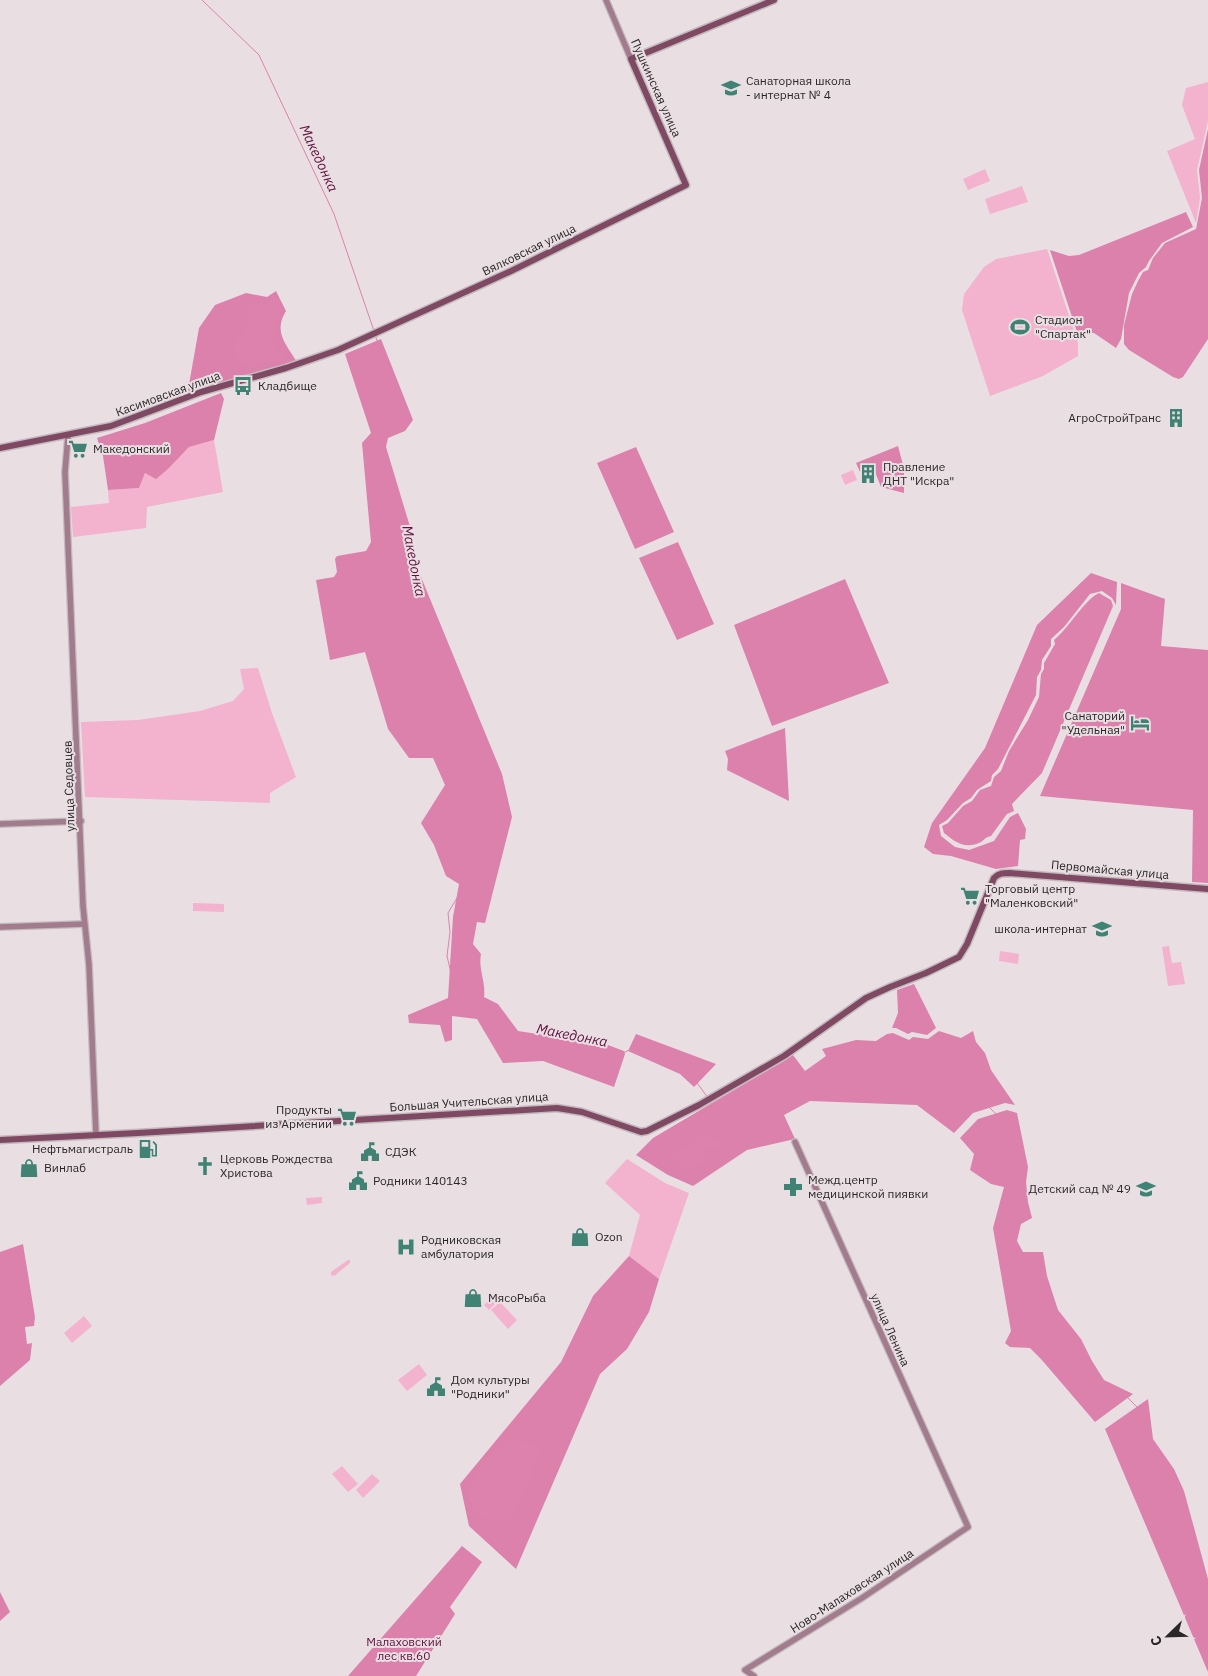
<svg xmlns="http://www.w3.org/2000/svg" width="1208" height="1676" font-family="'IBM Plex Sans',sans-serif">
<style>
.green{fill:#f3b2ce}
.forest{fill:#db81ab}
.water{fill:#dc82ac}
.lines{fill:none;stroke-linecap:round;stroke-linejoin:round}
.stream{stroke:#dc82ac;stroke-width:1}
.tertiary-casing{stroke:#c3babe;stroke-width:8}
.secondary-casing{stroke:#c3babe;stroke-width:9}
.tertiary{stroke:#a27b8c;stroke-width:5.5}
.secondary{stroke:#804963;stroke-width:6}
.labels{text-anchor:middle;stroke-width:4;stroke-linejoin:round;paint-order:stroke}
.poi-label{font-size:12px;fill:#2b2729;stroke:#e9dfe3;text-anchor:start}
.street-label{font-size:12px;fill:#2b2729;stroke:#e9dfe3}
.park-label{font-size:12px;fill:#600f3d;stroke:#e9dfe3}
.water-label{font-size:14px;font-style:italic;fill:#61113e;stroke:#e9dfe3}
</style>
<rect width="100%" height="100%" fill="#e9dfe3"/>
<g class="green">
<path d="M1208,82V121L1197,170L1200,198L1196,223L1167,151L1195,139L1182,105L1186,88Z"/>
<path d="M985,169L990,181L968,190L963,179Z"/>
<path d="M1022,186L1028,202L990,214L985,199Z"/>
<path d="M1047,249L1078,343V356L1043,376L990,396L962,310L964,294L984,267L996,259Z"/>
<path d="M214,440L223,492L147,507L146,528L73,537L71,507L109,503L108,490L139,488L145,473L156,478L168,469L189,447Z"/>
<path d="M853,470L857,480L845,485L841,475Z"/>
<path d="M258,668L272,713L296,777L270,793V803L85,797L81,722L138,720L200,711L233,701L244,689L240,669Z"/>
<path d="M193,903L224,904V912L193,911Z"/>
<path d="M1169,946L1172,963L1181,962L1185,984L1168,986L1162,947Z"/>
<path d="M1000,951L1019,954L1018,964L999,961Z"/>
<path d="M627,1159L665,1183L689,1193L659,1279L629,1256L640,1215L605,1183Z"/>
<path d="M322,1197V1203L307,1205L306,1198Z"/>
<path d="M348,1260H350V1263L334,1276L331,1275V1272Z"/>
<path d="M494,1295L499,1300L489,1310L484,1305Z"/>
<path d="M500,1302L517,1320L508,1329L491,1310Z"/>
<path d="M84,1316L92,1326L72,1343L64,1333Z"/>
<path d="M419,1364L427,1375L407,1391L398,1380Z"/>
<path d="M342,1466L358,1484L348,1492L332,1474Z"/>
<path d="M372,1474L380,1481L363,1498L356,1490Z"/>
</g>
<g class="forest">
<path d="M1186,212L1193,227L1162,243L1149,261L1146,267L1139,273L1129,293L1121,339L1116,348L1094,333L1077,332L1050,250L1069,256L1079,255Z"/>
<path d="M276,291L286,311C273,332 286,344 297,362L190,392L188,390L199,328L215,305L246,293L267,297Z"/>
<path d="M381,339L413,420L405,431L388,438L386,447L411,530L406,532L405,538L502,774L512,817L485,923L477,922L473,944L481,954C478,969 486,982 484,997L498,1004L518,1031L557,1037L589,1038L624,1051L625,1054L614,1087L543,1061L503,1063L477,1019L452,1016V1040L445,1042L440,1025L409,1023L408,1015L448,998L453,917L459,884L446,876L434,845L421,823L445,785L433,758H409L388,729L365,652L330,660L316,580L334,577L337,572L335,559L337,556L366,551L371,542L362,443L371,433L345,354Z"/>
<path d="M221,393L224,399L214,440L189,447L168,469L156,479L145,473L139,488L108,490L103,456L97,438L145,423Z"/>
<path d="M898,446L904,469V493L881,487L873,467L860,472L856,463Z"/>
<path d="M636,447L674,532L635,549L597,463Z"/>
<path d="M678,542L714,624L677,640L639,558Z"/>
<path d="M1091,573L1117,582L1116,605L1112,598L1102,591L1090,594L1064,627L1051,639V646L1042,660L1041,670L1037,677L1036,695L998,769L992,775L991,781L977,790L971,798L963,803L947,820L939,825L941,836L955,847L969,850L994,841L1010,817L1018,813L1026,829L1025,839L1020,840L1018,866L996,869L951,856L933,854L924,847L932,823L985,748L1037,625Z"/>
<path d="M845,579L889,683L772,726L734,625Z"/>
<path d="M1121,583L1165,599L1161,646L1208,650V883L1192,882L1193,810L1040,796L1121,609Z"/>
<path d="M785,728L789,801L727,770L728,759L725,751Z"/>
<path d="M914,984L936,1028L927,1035L912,1032L908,1034L896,1028H892L898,1013L897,990Z"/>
<path d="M939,1031L961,1038L973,1031L976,1042L985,1053L991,1070L1015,1105L1005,1103L973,1113L954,1133L917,1105L810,1101L784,1115L795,1139L747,1150L693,1186L668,1175L636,1155L653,1138L793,1055L805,1071L826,1056L822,1049L856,1040L876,1041L887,1034L893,1033L909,1040L913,1037L928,1039Z"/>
<path d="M636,1034L716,1064L694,1087L680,1074L628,1051Z"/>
<path d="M1007,1110L1017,1113L1028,1167L1026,1182L1028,1202L1032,1218L1021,1224L1017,1241L1023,1252H1043L1047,1276L1058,1310L1081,1339L1092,1361L1104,1380L1133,1394L1095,1422L1041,1359L1030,1348L1010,1347L1005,1343L1011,1331L993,1228L1004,1187L991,1184L970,1170L974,1154L960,1138L978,1119Z"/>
<path d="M23,1244L35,1317L34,1326L25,1327L27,1344L32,1343L30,1360L0,1386V1252Z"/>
<path d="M629,1256L659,1279L649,1312L627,1349L600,1374L516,1569L469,1526L460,1484L561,1362L593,1296Z"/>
<path d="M1148,1399L1153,1439L1174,1469L1184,1491L1208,1579V1672L1105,1429Z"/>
<path d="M462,1546L482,1562L450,1607L455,1614L416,1676H348Z"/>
<path d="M0,1592L10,1612L0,1621Z"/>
</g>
<g class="water">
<path d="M1208,129V339L1183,377L1179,379L1173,377L1129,350L1124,344V325L1132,294L1138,281L1143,272L1148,270L1153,258L1165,243L1196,229L1202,198L1199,170Z"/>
<path d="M275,294L276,298L280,300L279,301L280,314L273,339L276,347L287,358L282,362C270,359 260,366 248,368L245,364L241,365L239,363L232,343C237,335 248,333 246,320C246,315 247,313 243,308L250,305L266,303Z"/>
<path d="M1099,593L1111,600L1113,606L1042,773L1012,804L1014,811L1007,814L991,836C986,837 985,839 981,842C965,850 955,842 944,833L942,826L948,823L963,806L972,801L980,790L991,786L994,777L1001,771L1009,751L1028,720L1039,697L1041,674L1044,669V663L1055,644L1054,640C1069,628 1085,599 1099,593Z"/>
<path d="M696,1136L713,1137L714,1141L723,1139L726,1141L716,1148L707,1146L703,1150L708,1160L689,1172L678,1165L671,1158L676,1150L692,1144Z"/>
<path d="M504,1437L537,1445L541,1452L514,1516L508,1522L487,1520L473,1513L469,1488L482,1465Z"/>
</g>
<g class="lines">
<g class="stream">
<path d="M202,0L259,55L334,214L374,331"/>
<path d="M375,335L380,348L368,386L369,420L382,449L403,563L414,613L432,634L429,654L433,665L442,709L463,745L477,766L492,822L488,846L448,913L450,932L447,956L457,999C468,1003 481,1001 492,1003L515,1034L585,1046L618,1055L639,1046L679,1058L708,1098"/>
<path d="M897,1039L923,1046L928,1050"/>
<path d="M932,1052L952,1059"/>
<path d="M710,1101L712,1104L718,1106L734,1097L770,1082L786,1078L825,1072L850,1066H858L876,1070L914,1061L932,1062L953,1059L960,1066L968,1082L988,1098V1106L997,1115L985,1133L987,1141L1010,1150V1155C1000,1160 989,1164 985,1175L988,1180C1001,1181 1012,1180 1015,1194L1011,1197V1205L1018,1213C1013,1226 1006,1244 1019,1255C1024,1259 1027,1260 1029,1267L1014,1279L1009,1286L1010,1316L1016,1324C1039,1328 1061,1313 1077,1337C1085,1347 1082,1353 1091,1363L1090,1367L1083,1368L1082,1373L1096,1384L1090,1400L1092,1405H1113L1127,1397L1139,1409V1413L1130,1421L1159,1450L1156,1456L1160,1470L1150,1484L1154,1510L1157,1516L1164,1518L1177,1507L1184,1508C1199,1532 1196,1540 1182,1564L1183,1571L1204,1581L1208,1590"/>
</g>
<g class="tertiary-casing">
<g id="tertiary">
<path d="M606,0L631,59"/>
<path d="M68,436L65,472L83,906L89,965L96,1135"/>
<path d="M0,824L81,821"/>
<path d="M0,927L84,924"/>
<path d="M754,1676L745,1670L862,1598L968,1527L795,1142"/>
</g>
</g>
<g class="secondary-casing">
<g id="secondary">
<path d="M0,448L111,426L201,392L286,368L338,350L509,272L686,185L631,59L774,0"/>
<path d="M0,1140L138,1133L557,1108L582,1112L641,1132L647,1131L699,1105L784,1056L866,998L890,987L926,973L959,957L967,944L994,878C999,873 1003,873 1010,873L1208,889"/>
</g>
</g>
<use href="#tertiary" class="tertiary"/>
<use href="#secondary" class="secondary"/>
</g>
<defs>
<g id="school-bare" transform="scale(1.5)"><path d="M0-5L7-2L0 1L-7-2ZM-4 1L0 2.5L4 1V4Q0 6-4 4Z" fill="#408375" stroke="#e9dfe3" stroke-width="2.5" paint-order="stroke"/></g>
<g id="stadium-bare" transform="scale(1.5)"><path d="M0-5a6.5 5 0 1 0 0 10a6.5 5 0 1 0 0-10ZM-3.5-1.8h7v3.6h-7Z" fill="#408375" stroke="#e9dfe3" stroke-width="2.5" paint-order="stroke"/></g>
<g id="bus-bare" transform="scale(1.5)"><path d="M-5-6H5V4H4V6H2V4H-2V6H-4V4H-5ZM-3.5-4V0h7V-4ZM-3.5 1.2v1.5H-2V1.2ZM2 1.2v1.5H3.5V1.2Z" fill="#408375" stroke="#e9dfe3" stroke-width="2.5" paint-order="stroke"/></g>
<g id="building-bare" transform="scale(1.5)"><path d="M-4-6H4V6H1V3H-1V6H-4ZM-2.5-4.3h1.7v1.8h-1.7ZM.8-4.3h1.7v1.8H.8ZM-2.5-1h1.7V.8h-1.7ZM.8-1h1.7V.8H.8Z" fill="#408375" stroke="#e9dfe3" stroke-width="2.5" paint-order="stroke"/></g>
<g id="supermarket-bare" transform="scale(1.5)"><path d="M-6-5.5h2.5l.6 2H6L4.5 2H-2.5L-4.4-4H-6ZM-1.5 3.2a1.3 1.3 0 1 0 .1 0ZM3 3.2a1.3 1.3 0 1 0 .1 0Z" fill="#408375" stroke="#e9dfe3" stroke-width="2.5" paint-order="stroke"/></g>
<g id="hotel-bare" transform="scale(1.5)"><path d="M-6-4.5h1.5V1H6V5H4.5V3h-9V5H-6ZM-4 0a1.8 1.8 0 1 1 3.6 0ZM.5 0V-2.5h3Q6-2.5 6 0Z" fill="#408375" stroke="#e9dfe3" stroke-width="2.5" paint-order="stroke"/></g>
<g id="fuel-bare" transform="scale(1.5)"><path d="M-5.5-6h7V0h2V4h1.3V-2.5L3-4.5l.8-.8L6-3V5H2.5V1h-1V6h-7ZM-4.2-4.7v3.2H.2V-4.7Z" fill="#408375" stroke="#e9dfe3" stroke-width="2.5" paint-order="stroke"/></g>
<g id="civic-bare" transform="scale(1.5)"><path d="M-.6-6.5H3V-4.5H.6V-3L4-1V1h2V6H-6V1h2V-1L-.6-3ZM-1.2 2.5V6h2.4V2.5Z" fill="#408375" stroke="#e9dfe3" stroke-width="2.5" paint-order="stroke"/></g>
<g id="church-bare" transform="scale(1.5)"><path d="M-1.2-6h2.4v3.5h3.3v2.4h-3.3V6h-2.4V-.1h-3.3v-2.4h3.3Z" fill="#408375" stroke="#e9dfe3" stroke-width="2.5" paint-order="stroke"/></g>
<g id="shop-bare" transform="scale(1.5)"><path d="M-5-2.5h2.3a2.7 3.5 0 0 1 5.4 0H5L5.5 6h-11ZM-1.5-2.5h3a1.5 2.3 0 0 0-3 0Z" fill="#408375" stroke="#e9dfe3" stroke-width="2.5" paint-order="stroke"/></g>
<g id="pharmacy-bare" transform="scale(1.5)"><path d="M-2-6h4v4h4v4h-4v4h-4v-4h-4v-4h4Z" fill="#408375" stroke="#e9dfe3" stroke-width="2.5" paint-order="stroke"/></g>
<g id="hospital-bare" transform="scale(1.5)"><path d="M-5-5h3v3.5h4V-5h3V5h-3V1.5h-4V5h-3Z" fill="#408375" stroke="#e9dfe3" stroke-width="2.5" paint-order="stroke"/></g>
</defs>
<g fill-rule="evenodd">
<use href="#school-bare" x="731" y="88"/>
<use href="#stadium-bare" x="1020" y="327"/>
<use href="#bus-bare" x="243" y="386"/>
<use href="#building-bare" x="1176" y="418"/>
<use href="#supermarket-bare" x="78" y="449"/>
<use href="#building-bare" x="868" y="474"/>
<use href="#hotel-bare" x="1140" y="723"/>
<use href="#supermarket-bare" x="970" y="896"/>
<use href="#school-bare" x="1102" y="929"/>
<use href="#supermarket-bare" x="347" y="1117"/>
<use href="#fuel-bare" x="148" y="1149"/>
<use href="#civic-bare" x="370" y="1152"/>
<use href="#church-bare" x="205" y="1166"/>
<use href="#shop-bare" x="29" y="1168"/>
<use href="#civic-bare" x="358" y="1181"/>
<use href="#pharmacy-bare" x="793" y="1187"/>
<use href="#school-bare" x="1146" y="1189"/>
<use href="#shop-bare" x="580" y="1237"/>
<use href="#hospital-bare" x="406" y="1247"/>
<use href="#shop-bare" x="473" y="1298"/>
<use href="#civic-bare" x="436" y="1387"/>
</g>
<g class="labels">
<g class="poi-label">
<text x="746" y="85">Санаторная школа<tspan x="746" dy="14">- интернат № 4</tspan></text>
<text x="1035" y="324">Стадион<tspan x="1035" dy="14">"Спартак"</tspan></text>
<text x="258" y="390">Кладбище</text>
<text x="1161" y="422" text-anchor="end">АгроСтройТранс</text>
<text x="93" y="453">Македонский</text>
<text x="883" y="471">Правление<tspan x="883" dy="14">ДНТ "Искра"</tspan></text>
<text x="1125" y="720" text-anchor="end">Санаторий<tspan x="1125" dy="14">"Удельная"</tspan></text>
<text x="985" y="893">Торговый центр<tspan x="985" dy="14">"Маленковский"</tspan></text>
<text x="1087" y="933" text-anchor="end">школа-интернат</text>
<text x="332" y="1114" text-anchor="end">Продукты<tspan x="332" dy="14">из Армении</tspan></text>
<text x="133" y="1153" text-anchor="end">Нефтьмагистраль</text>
<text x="385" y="1156">СДЭК</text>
<text x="220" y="1163">Церковь Рождества<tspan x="220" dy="14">Христова</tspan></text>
<text x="44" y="1172">Винлаб</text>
<text x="808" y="1184">Межд.центр<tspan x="808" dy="14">медицинской пиявки</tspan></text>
<text x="373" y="1185">Родники 140143</text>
<text x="1131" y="1193" text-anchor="end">Детский сад № 49</text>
<text x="595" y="1241">Ozon</text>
<text x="421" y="1244">Родниковская<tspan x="421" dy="14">амбулатория</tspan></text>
<text x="488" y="1302">МясоРыба</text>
<text x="451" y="1384">Дом культуры<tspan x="451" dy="14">"Родники"</tspan></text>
</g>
<g class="street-label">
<text transform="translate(656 88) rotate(66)" y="4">Пушкинская улица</text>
<text transform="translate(529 250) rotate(-26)" y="4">Вялковская улица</text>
<text transform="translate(168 394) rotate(-20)" y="4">Касимовская улица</text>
<text transform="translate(69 786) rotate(-92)" y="4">улица Седовцев</text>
<text transform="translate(1110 870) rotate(5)" y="4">Первомайская улица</text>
<text transform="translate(469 1102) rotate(-4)" y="4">Большая Учительская улица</text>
<text transform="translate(890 1330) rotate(66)" y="4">улица Ленина</text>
<text transform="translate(852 1591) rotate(-33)" y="4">Ново-Малаховская улица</text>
</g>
<g class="park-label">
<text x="404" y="1646">Малаховский<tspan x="404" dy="14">лес кв.60</tspan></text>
</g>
<g class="water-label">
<text transform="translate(319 158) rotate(65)" y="5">Македонка</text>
<text transform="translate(414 561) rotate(79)" y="5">Македонка</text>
<text transform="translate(572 1035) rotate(11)" y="5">Македонка</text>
</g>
</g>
<g transform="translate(1168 1636) rotate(247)" stroke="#e9dfe3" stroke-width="4" paint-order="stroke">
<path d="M0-4L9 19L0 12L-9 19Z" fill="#2b2729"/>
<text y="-8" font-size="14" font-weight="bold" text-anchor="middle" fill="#2b2729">С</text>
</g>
</svg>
